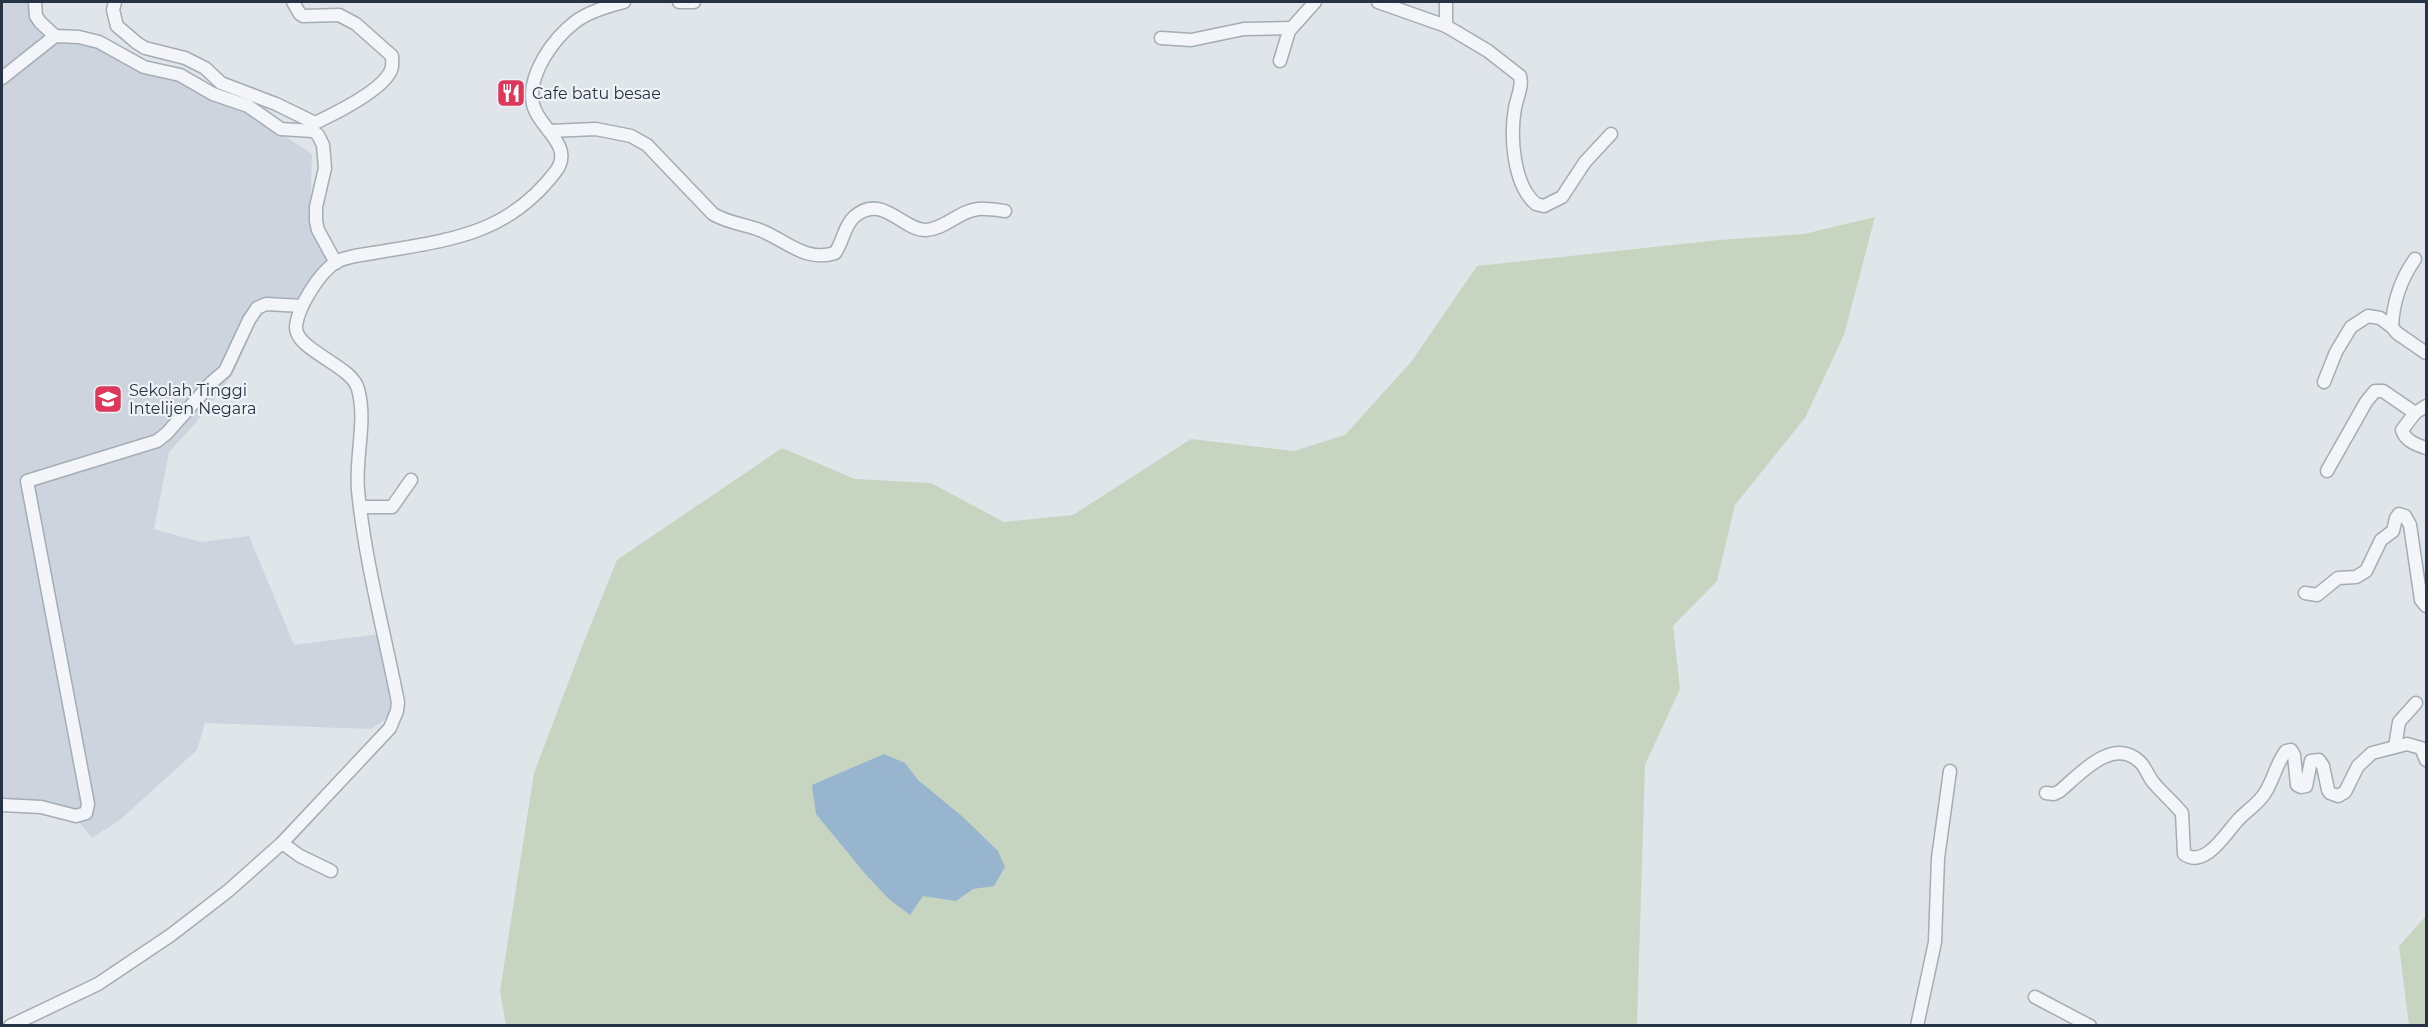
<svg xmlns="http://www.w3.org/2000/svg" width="2428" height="1027" font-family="Montserrat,sans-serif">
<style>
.built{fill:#cdd4dd}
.green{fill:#c7d5c0}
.water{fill:#97b5ce}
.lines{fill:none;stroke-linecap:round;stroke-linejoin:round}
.minor-casing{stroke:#a4acb5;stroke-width:15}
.minor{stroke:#f3f5f8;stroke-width:12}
.labels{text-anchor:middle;stroke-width:4.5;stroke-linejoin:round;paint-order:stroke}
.poi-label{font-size:16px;fill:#263344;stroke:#eff3f8;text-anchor:start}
</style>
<rect width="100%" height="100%" fill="#e0e5ea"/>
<path class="built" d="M2,2H35L38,20L263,113L271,127L312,154L310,224L333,259L295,313L283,307L266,312L258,318L233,374L195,424L169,452L154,529L201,542L249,536L294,645L386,633L396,697L389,717L371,729L205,723L197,750L121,819L92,838L68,809L48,802H2Z"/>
<g class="green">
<path d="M1875,217L1844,335L1805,418L1735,505L1717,581L1673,626L1680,689L1645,765L1637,1025L506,1026L500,991L534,773L581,649L617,560L782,448L855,479L931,483L1004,522L1073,515L1191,439L1294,451L1345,435L1411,362L1477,266L1719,240L1804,234Z"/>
<path d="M2426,916V1025H2409L2399,946Z"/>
</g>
<path class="water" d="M884,754L905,763L918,780L963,817L998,851L1005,867L994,886L973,889L956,901L923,896L910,915L890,900L867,876L816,814L812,785Z"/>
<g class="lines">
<g class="minor-casing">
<g id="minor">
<path d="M35,2L36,16L40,22L55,36L79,37L99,42L144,67L180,75L213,94L248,106L281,129L313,131L318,135L323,145L325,168L316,207V221L318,230L336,263"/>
<path d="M115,2L113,10L117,26L137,43L145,48L185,58L205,68L221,83L276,104L315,123C334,114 383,90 391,70C393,66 392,61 392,56L356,24L339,15L303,16L300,14L293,2"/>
<path d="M679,2H694"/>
<path d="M1378,2L1446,26V2"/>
<path d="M1446,26L1488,51L1520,76C1523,86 1517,97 1515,108C1510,136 1513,185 1536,204L1544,206L1562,197L1585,162L1611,134"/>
<path d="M1161,38L1191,40L1244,29L1291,28"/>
<path d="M1280,61L1289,31L1315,2"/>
<path d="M2,78L55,36"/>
<path d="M549,131L596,129L631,136L647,145L713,214C726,222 742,224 757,229C784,238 804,263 835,253C843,242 844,226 854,217C882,192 903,231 926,230C945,229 959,211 978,209C986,208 997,210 1005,211"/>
<path d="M2415,259C2401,279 2393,303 2392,327L2397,333L2426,353"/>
<path d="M2324,382L2336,352L2351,327L2368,316L2380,318L2392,327"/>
<path d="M2426,406L2415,413L2402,430C2405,441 2417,445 2426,448"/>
<path d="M2327,471L2366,402L2375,391H2383L2415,413"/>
<path d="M361,507H392L411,480"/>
<path d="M2305,593L2317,595L2338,578L2356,577L2366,571L2381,540L2393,531L2396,518L2399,514L2405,516L2410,525L2421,600L2426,606"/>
<path d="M2395,747L2399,722L2416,703"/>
<path d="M2046,793L2054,794L2060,791C2080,774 2113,736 2140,762C2146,768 2148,776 2153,782C2162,793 2173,802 2182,813L2184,854C2205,869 2226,833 2238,820C2245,812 2255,806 2262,797C2273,784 2275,765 2286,751L2291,750L2294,755L2297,785L2301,787L2306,786L2311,761L2319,760L2323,766L2328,790L2330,793L2338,796L2345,792L2358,766L2372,753L2407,744L2421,748L2426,760"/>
<path d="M2,805L41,807L76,816L86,813L88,804L27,481L157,441L167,433L212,382L225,371L249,320L257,308L266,304L302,306"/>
<path d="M282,843L300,856L331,871"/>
<path d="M2035,997L2090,1026"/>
<path d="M10,1026L98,984L171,935L228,891L282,843L390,728L397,711L398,702C384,631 365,562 358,490C355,457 367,421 358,389C352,365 294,350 296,326C298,307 319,273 336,262C347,256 362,255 373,253C448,240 507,236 556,171C575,145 538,128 533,104C527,75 553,39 575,22C588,12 608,6 624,2"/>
<path d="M1917,1026L1935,942L1938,858L1950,771"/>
</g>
</g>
<use href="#minor" class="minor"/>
</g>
<defs>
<g id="restaurant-square" transform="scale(1.5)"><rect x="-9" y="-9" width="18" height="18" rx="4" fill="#dd375b" stroke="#eff3f8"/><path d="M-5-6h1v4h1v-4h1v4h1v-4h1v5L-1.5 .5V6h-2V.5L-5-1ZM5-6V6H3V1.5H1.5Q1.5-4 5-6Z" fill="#fff"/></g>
<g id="university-square" transform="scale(1.5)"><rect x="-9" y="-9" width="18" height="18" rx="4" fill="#dd375b" stroke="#eff3f8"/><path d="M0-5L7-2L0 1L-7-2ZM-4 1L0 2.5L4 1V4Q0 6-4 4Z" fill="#fff"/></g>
</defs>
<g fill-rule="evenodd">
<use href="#restaurant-square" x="511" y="93"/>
<use href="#university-square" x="108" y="399"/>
</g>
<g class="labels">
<g class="poi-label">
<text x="532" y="99">Cafe batu besae</text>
<text x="129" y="396">Sekolah Tinggi<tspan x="129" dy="18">Intelijen Negara</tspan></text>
</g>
</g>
<rect width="2428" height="1027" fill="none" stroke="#263344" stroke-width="6"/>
</svg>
